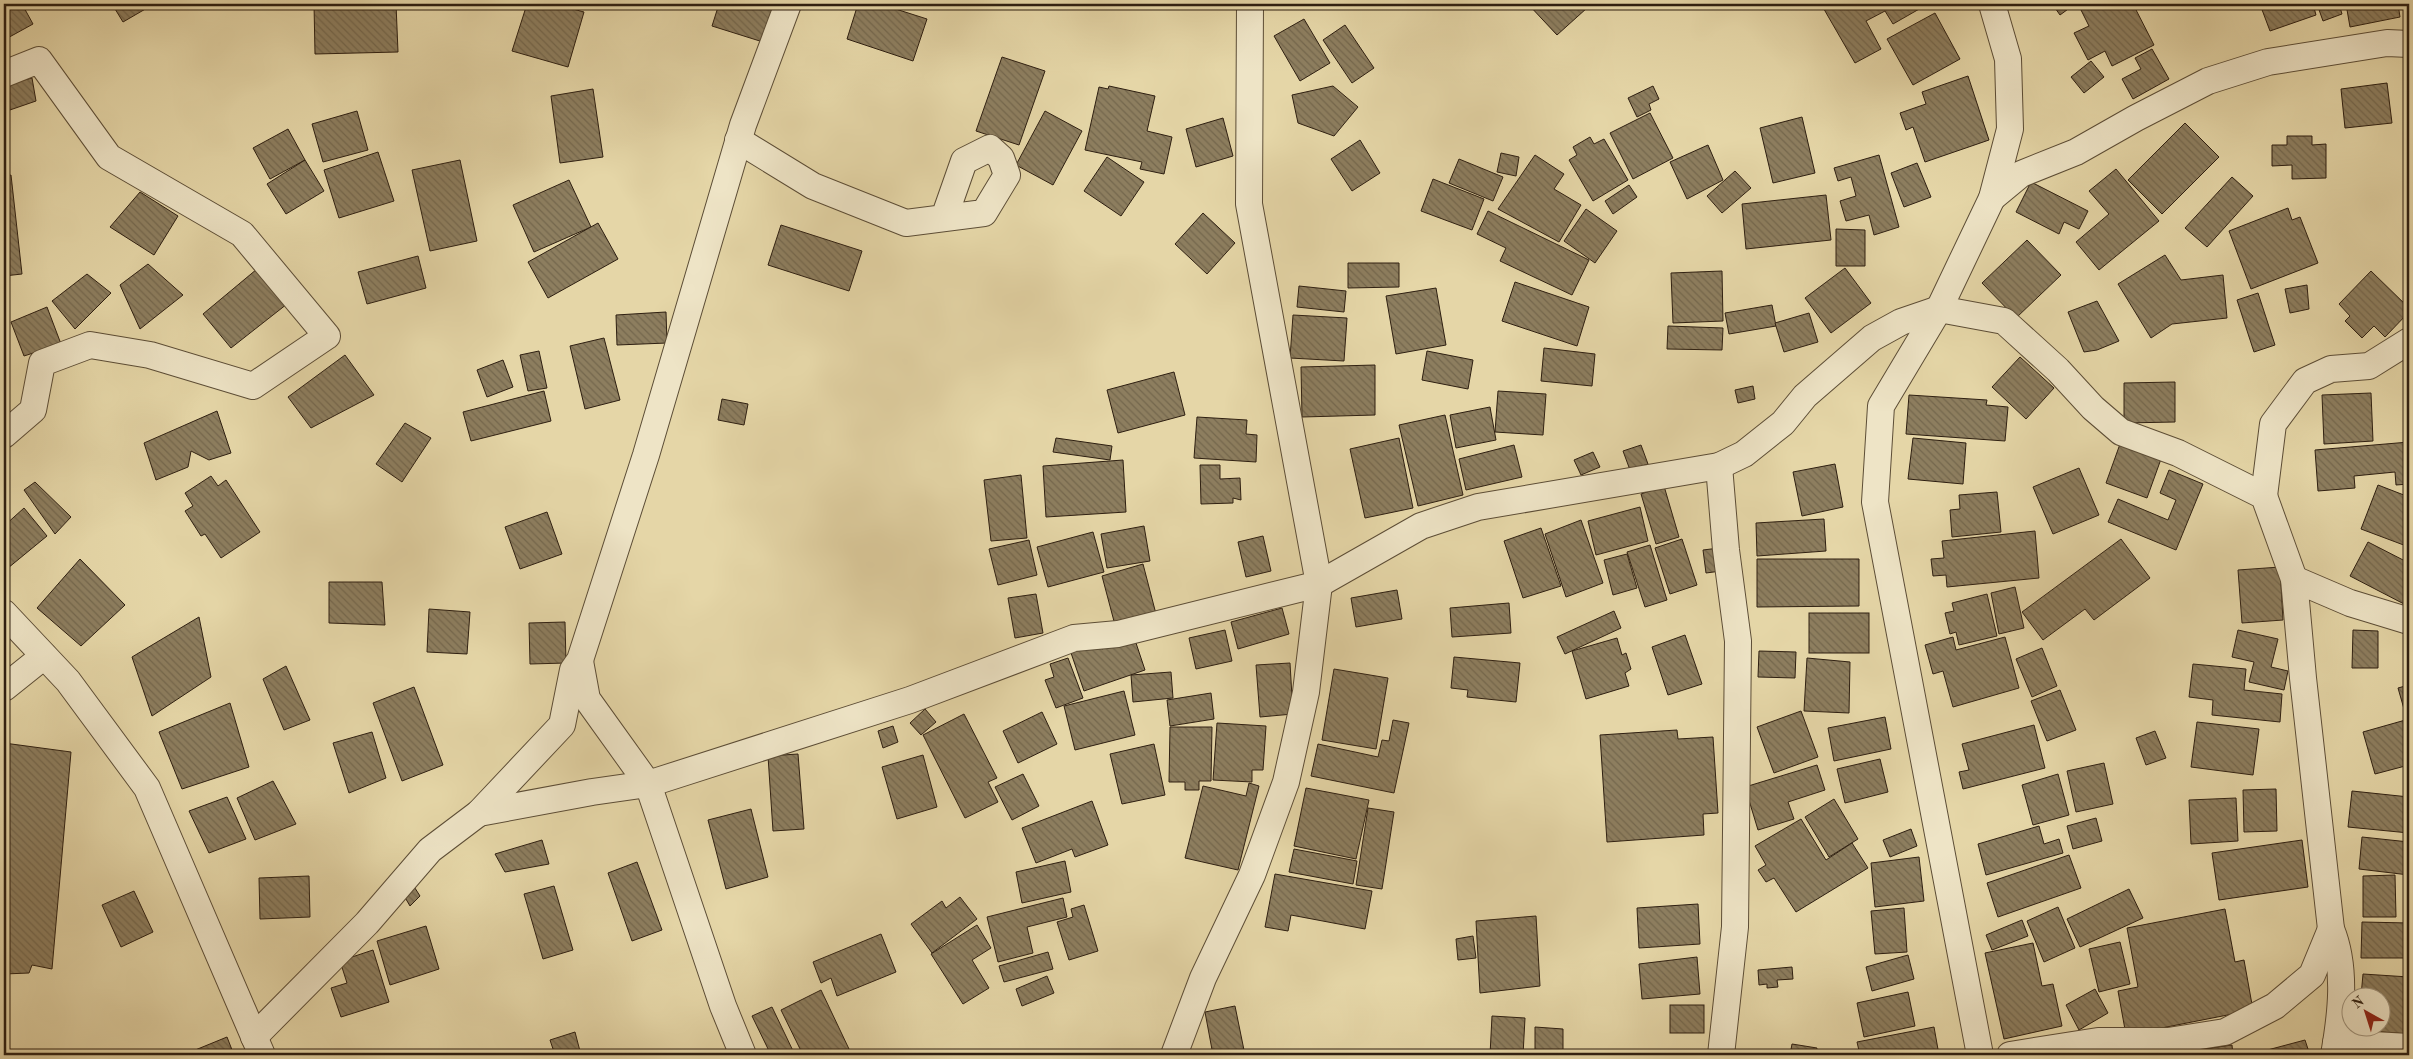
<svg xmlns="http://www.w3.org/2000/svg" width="2413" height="1059" font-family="'Old Standard TT',serif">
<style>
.building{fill:url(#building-back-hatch);stroke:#2e1f11}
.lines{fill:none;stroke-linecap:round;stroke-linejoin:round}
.minor-casing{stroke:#5c4d36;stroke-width:28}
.minor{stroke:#eee4c6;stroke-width:26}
</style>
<defs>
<pattern id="building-back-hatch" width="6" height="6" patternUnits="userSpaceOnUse" patternTransform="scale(1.25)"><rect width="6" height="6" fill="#8d7e5f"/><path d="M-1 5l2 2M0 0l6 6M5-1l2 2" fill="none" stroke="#74674d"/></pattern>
</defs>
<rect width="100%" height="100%" fill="#e5d6a7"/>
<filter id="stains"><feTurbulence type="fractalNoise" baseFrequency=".004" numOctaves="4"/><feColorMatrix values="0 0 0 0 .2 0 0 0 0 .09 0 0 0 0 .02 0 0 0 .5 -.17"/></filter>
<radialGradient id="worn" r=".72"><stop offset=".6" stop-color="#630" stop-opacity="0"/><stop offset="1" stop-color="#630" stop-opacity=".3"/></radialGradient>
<g class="building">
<path d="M4,4H22L33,24L4,40Z"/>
<path d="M112,4H154L123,22Z"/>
<path d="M314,4H396L398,52L315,54Z"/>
<path d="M527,4H554L584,12L568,67L512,51Z"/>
<path d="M719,4H775L763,42L712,26Z"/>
<path d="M858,4H880L927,19L913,61L847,39Z"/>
<path d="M1528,4H1583L1587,8L1557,35Z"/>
<path d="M1821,4H1928L1893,24L1885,11L1866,21L1881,49L1855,63Z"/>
<path d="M2055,4H2075L2060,15L2053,5Z"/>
<path d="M2083,4H2133L2154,45L2112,66L2105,51L2088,60L2074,33L2089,26L2079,6Z"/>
<path d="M2270,4H2313L2316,15L2270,31L2261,7Z"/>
<path d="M2317,4H2339L2342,14L2323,21Z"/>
<path d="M2346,4H2398L2400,17L2350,27Z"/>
<path d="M1935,13L1960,59L1913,85L1887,39Z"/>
<path d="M1304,19L1330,63L1300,81L1274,36Z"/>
<path d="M1345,25L1374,68L1352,83L1323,40Z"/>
<path d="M2152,49L2169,79L2133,99L2122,79L2141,69L2135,58Z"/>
<path d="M1002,57L1045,71L1019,145L976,131Z"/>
<path d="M2091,61L2104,77L2084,93L2071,77Z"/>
<path d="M1968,76L1989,140L1925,162L1913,127L1906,130L1900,113L1926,104L1922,92Z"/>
<path d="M32,78L36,101L4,112V85Z"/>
<path d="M2387,83L2392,123L2345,128L2341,89Z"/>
<path d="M1109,86L1155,96L1147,131L1172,137L1164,174L1140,169L1142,162L1085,150L1099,87L1108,89Z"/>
<path d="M1333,86L1358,107L1334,136L1298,123L1292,95Z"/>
<path d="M1653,86L1659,99L1649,104L1651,110L1637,117L1628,98Z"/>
<path d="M593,89L603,157L560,163L551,96Z"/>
<path d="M357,111L368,150L323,162L312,124Z"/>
<path d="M1045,111L1082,131L1053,185L1016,165Z"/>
<path d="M1650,113L1673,158L1633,179L1610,133Z"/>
<path d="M1802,117L1815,173L1773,183L1760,128Z"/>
<path d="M1223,118L1233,156L1196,167L1186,129Z"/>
<path d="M2185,123L2219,157L2162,214L2128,180Z"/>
<path d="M288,129L305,160L270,179L253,148Z"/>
<path d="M2287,136H2312V145L2326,144V178L2292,179V165L2272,166V145H2287Z"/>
<path d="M1590,137L1594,144L1604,139L1628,180L1593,201L1569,160L1577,155L1573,147Z"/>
<path d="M1360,140L1380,173L1352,191L1331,159Z"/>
<path d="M1708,145L1723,180L1687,199L1670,162Z"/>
<path d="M378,152L394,201L339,218L324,170Z"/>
<path d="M1501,153L1519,157L1516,176L1497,172Z"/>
<path d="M1535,155L1564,174L1554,189L1581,205L1559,242L1498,209Z"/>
<path d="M1879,155L1899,227L1874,235L1869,215L1846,221L1840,201L1856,196L1851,177L1838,181L1834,168Z"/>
<path d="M1107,157L1144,182L1121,216L1084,191Z"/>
<path d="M1459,159L1503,177L1493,201L1449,183Z"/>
<path d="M305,160L324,191L286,214L267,184Z"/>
<path d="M460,160L477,241L430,251L412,170Z"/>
<path d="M1917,163L1931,197L1904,207L1891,173Z"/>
<path d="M2116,169L2159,221L2099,270L2076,242L2109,214L2089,191Z"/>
<path d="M1735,171L1751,188L1722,213L1707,196Z"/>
<path d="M11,175L22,274L4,276V177Z"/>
<path d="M2232,177L2253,196L2207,247L2185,228Z"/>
<path d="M1433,179L1484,199L1472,230L1421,211Z"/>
<path d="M569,180L591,227L534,252L513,205Z"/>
<path d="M2031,182L2088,211L2079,229L2064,222L2059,234L2016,212Z"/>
<path d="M1629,185L1637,197L1613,214L1605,201Z"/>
<path d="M140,192L178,216L154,255L110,227Z"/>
<path d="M1826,195L1831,240L1746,249L1742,204Z"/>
<path d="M2288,208L2292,220L2300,217L2318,263L2251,289L2229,231Z"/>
<path d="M1586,209L1617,231L1595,263L1564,241Z"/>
<path d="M1488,211L1589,260L1572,295L1500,261L1506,248L1477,234Z"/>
<path d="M1203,213L1235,243L1207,274L1175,244Z"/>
<path d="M598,223L618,259L548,298L528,262Z"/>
<path d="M781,225L862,251L849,291L768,265Z"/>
<path d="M1836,229L1865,230V266H1836Z"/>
<path d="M2027,240L2061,275L2016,318L1982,283Z"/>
<path d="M2165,255L2181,280L2223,275L2227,318L2172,324L2151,338L2118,284Z"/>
<path d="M418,256L426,288L367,304L358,272Z"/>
<path d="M1348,263H1399V287L1348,288Z"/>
<path d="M148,264L183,295L140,329L120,285Z"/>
<path d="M1845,268L1871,303L1831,333L1805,298Z"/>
<path d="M257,269L287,304L231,348L203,314Z"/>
<path d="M1722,271L1723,321L1673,323L1671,273Z"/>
<path d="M2371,271L2409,308V312L2385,337L2374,326L2362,338L2345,321L2350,316L2339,304Z"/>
<path d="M87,274L111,293L75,329L52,301Z"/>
<path d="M1515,282L1589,307L1577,346L1502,321Z"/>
<path d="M2307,285L2309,309L2290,313L2285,289Z"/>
<path d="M1299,286L1346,291L1344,312L1297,307Z"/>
<path d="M1436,288L1446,345L1396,354L1386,296Z"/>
<path d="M2258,293L2275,345L2254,352L2237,300Z"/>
<path d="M2097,301L2119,341L2097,350L2084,352L2068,312Z"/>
<path d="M1772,305L1776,326L1729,334L1725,313Z"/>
<path d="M47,307L61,344L24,356L11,322Z"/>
<path d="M666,312L667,343L617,345L616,315Z"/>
<path d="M1809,313L1818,342L1784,352L1775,323Z"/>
<path d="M1293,315L1347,318L1344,361L1290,358Z"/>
<path d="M1668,326L1723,328L1722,350L1667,349Z"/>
<path d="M604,338L620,400L585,409L570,346Z"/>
<path d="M1544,348L1595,354L1592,386L1541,381Z"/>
<path d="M539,351L547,388L528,391L520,355Z"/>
<path d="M1427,351L1473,360L1468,389L1422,380Z"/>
<path d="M345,355L374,395L311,428L288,397Z"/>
<path d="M2020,357L2054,388L2026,419L1992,387Z"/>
<path d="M503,360L513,387L487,397L477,370Z"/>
<path d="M1375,365V415L1302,417L1301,367Z"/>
<path d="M1174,372L1185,415L1118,433L1107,390Z"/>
<path d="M2175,382V422L2124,423V383Z"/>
<path d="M1753,386L1755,399L1738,403L1735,390Z"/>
<path d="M544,391L551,421L471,441L463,412Z"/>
<path d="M1498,391L1546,394L1543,435L1495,432Z"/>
<path d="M2371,393L2373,441L2324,444L2322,395Z"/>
<path d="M1909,395L1987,400L1986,405L2008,407L2005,441L1906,434Z"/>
<path d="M722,399L748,404L744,425L718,420Z"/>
<path d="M1490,407L1496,440L1456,448L1450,415Z"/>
<path d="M217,411L231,453L209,460L191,451L188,467L156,480L144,443Z"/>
<path d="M1445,415L1463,495L1418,506L1399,425Z"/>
<path d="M1197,417L1247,420L1246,434L1257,435L1256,462L1194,458Z"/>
<path d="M405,423L431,438L402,482L376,464Z"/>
<path d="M1056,438L1112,446L1110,460L1053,452Z"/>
<path d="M1399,438L1413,508L1365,518L1350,449Z"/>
<path d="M1913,438L1966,443L1963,484L1908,479Z"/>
<path d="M2409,442V484L2396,485L2395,472L2354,476L2355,488L2318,491L2315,450Z"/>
<path d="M2120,444L2161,459L2147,498L2106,483Z"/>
<path d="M1514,445L1522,477L1466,490L1459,459Z"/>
<path d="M1641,445L1648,464L1630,470L1623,451Z"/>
<path d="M1593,452L1600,467L1581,475L1574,460Z"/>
<path d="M1123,460L1126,512L1046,517L1043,466Z"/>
<path d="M1835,464L1843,507L1802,516L1793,472Z"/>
<path d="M1200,465H1220V479L1240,478L1241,500L1233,498V503L1201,504Z"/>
<path d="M2079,468L2099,515L2053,534L2033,487Z"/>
<path d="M2169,470L2203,484L2176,550L2108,522L2118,499L2168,520L2176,500L2160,493Z"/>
<path d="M1021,475L1027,538L991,541L984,480Z"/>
<path d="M211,476L218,486L226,480L260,532L221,558L205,534L201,536L185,511L193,506L185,493Z"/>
<path d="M35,482L71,517L55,534L24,490Z"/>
<path d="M2378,485L2409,497V547L2361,529Z"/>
<path d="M1664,486L1679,537L1656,544L1641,494Z"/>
<path d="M1997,492L2001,532L1952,537L1950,510L1960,509L1959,495Z"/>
<path d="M1640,507L1648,541L1596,555L1588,521Z"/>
<path d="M24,508L47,536L8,568L4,564V526Z"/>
<path d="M547,512L562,554L520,569L505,527Z"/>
<path d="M1824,519L1826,551L1757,556L1756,523Z"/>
<path d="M1581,520L1603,583L1566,597L1545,534Z"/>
<path d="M1144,526L1150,561L1107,568L1101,534Z"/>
<path d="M1541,528L1561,586L1523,598L1504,541Z"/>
<path d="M2035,531L2039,578L1947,587L1946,575L1933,576L1931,559L1944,558L1942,541Z"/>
<path d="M1093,532L1104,572L1048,587L1037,547Z"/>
<path d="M1263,536L1271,571L1246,577L1238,542Z"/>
<path d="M1682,539L1697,585L1670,594L1655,548Z"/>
<path d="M2121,539L2150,578L2094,620L2085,609L2043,640L2022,612Z"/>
<path d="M1029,540L1037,575L998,585L989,549Z"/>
<path d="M2368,542L2409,563V599L2406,605L2350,576Z"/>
<path d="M1650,545L1667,600L1645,607L1627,552Z"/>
<path d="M1719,548L1721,571L1706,573L1703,550Z"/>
<path d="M1627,554L1637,588L1613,595L1604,560Z"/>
<path d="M80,559L125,605L81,646L37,608Z"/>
<path d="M1757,559H1859V606L1757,607Z"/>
<path d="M1143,564L1156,614L1115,625L1102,576Z"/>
<path d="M2280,567L2283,620L2242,623L2238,570Z"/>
<path d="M329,582H382L385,625L329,623Z"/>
<path d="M2015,587L2024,628L1999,634L1991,593Z"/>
<path d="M1397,590L1402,619L1356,627L1351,598Z"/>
<path d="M1036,594L1043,633L1015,638L1008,598Z"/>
<path d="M1987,594L1997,636L1959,645L1956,632L1950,634L1945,613L1954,611L1952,603Z"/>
<path d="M1509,603L1511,633L1452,637L1450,608Z"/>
<path d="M1282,608L1289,634L1238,649L1231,622Z"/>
<path d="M429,609L470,612L467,654L427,652Z"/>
<path d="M1614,611L1621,628L1565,654L1557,637Z"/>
<rect x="1809" y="613" width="60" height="40"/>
<path d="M199,617L211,677L152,716L132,657Z"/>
<path d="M565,622L566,663L530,664L529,623Z"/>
<path d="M1225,630L1232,661L1196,669L1189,638Z"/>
<path d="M2238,630L2278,639L2271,667L2288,671L2284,690L2249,682L2254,662L2232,657Z"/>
<path d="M2353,630L2378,631V668H2352Z"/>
<path d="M1685,635L1702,684L1668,695L1652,647Z"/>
<path d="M1134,637L1145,670L1084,691L1069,647L1098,638L1102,649Z"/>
<path d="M1953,637L1956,650L2005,637L2019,688L1953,707L1943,671L1933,674L1925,645Z"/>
<path d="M1617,638L1622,655L1626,653L1631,669L1625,673L1629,686L1586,699L1572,651Z"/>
<path d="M2042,648L2057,686L2032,697L2016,659Z"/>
<path d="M1759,651L1796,652L1795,678L1758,677Z"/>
<path d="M1454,657L1520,663L1516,702L1467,697L1468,690L1451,688Z"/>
<path d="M1068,658L1083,698L1056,708L1045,680L1054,677L1050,664Z"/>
<path d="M1807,658L1850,662L1849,713L1804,711Z"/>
<path d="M1290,663L1293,714L1260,717L1256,665Z"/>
<path d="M2193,664L2246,669L2244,690L2282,694L2280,722L2212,715L2213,700L2189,697Z"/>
<path d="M286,666L310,720L284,730L263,679Z"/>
<path d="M1334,669L1388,678L1376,749L1322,740Z"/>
<path d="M1171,672L1173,698L1133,702L1131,675Z"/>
<path d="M2409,685V708L2404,709L2398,688Z"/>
<path d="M414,687L443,765L402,781L373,703Z"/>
<path d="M2060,690L2076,730L2047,741L2031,701Z"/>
<path d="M1124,691L1135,735L1075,750L1064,706Z"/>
<path d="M1211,693L1214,719L1170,726L1167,700Z"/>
<path d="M230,703L249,767L182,789L159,732Z"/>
<path d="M925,709L936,722L921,735L910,723Z"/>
<path d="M1801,711L1818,757L1774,773L1757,727Z"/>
<path d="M1042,712L1057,744L1018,763L1003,731Z"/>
<path d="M964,714L997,778L988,782L998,802L965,818L923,735Z"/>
<path d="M1885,717L1891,749L1834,761L1828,728Z"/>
<path d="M2409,719V765L2375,774L2363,732Z"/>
<path d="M1393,720L1409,723L1394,793L1311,776L1318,744L1378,757L1382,740L1389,741Z"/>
<path d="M2197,722L2259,729L2253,775L2191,767Z"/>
<path d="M1217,723L1266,726L1263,770H1252V782L1213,780Z"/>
<path d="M2034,725L2045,768L1963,789L1959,772L1969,770L1962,744Z"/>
<path d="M893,726L898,742L883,748L878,731Z"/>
<path d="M1170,727H1212L1211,781H1199V790H1185V782H1169Z"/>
<path d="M1677,730L1678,739L1713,737L1718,813L1703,814L1704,835L1607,842L1600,735Z"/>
<path d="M2155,731L2166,758L2146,765L2136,738Z"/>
<path d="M372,732L386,778L349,793L333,743Z"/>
<path d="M4,743L71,752L52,969L32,965L29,973L4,974Z"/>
<path d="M1154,744L1165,795L1122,804L1110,754Z"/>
<path d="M798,754L804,829L773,831L768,756Z"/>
<path d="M923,755L937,807L897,819L882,767Z"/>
<path d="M1880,759L1888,792L1845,803L1837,769Z"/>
<path d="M2104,763L2113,804L2076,812L2067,771Z"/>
<path d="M1817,765L1825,790L1788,802L1794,819L1758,830L1745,787Z"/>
<path d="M1023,774L1039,806L1012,820L995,787Z"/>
<path d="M2058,774L2069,815L2033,825L2022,785Z"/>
<path d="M273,781L296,824L255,840L237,798Z"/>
<path d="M1249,783L1259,786L1238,870L1185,858L1203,786L1246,796Z"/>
<path d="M1306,788L1369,800L1356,859L1294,846Z"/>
<path d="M2276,789L2277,831L2244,832L2243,790Z"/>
<path d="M2352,791L2409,797V833L2348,827Z"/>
<path d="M227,797L246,839L209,853L189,811Z"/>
<path d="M2236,798L2238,841L2191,844L2189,800Z"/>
<path d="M1834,799L1858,839L1829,857L1805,817Z"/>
<path d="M1092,801L1108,845L1075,857L1072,849L1036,863L1022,828Z"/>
<path d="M1368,808L1394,812L1382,889L1356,885Z"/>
<path d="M751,809L768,877L726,889L708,820Z"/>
<path d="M2096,818L2102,841L2073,849L2067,826Z"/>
<path d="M1801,819L1826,860L1852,843L1868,868L1796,912L1774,878L1766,882L1758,870L1766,865L1755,846Z"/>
<path d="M2039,826L2044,844L2059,839L2063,853L1986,875L1978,844Z"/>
<path d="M1911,829L1917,846L1890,857L1883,840Z"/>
<path d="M2362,837L2409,842V875L2359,869Z"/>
<path d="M542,840L549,864L505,872L495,854Z"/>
<path d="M2302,840L2308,887L2219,900L2212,853Z"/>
<path d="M1294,849L1357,861L1353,884L1289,872Z"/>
<path d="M2069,855L2081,888L1998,917L1987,883Z"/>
<path d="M1919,857L1924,901L1875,907L1871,863Z"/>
<path d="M1065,861L1071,892L1022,903L1016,872Z"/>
<path d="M637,862L662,930L632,941L608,873Z"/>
<path d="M1275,874L1372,891L1365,929L1291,915L1288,931L1265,927Z"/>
<path d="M2395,875L2396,917H2363V876Z"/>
<path d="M309,876L310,917L260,919L259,878Z"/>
<path d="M413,885L420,896L410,906L403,894Z"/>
<path d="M554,886L573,950L543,959L524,894Z"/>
<path d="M2129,889L2143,918L2080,947L2067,919Z"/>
<path d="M134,891L153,932L121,947L102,905Z"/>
<path d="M960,897L977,919L932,953L911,924L942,901L946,908Z"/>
<path d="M1063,898L1067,917L1027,927L1033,953L998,962L987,917Z"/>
<path d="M1698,904L1700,944L1639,948L1637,908Z"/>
<path d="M1084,905L1098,951L1069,960L1057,922L1073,917L1071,909Z"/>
<path d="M2058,907L2075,948L2044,962L2027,921Z"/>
<path d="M1904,908L1907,952L1875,954L1871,911Z"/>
<path d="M2225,909L2235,962L2244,960L2253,1010L2126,1035L2118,991L2138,987L2127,928Z"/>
<path d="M1536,916L1540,986L1480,993L1476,921Z"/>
<path d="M2022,920L2028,936L1992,950L1986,935Z"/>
<path d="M2362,922L2409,923L2407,958H2361Z"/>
<path d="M977,925L991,948L972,960L989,988L963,1004L931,954Z"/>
<path d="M426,926L439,969L390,985L377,941Z"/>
<path d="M881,934L896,972L837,996L831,978L821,983L813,962Z"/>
<path d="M1473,936L1476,958L1458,960L1456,939Z"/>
<path d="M2120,942L2130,984L2099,992L2089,949Z"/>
<path d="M2033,943L2042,986L2053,984L2062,1026L2004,1039L1985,953Z"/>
<path d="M373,950L389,1002L341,1017L331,988L347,983L340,961Z"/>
<path d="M1048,952L1053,969L1004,982L999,966Z"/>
<path d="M1908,955L1914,979L1872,991L1866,967Z"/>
<path d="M1697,957L1700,994L1642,999L1639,964Z"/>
<path d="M1792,967L1793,979L1777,980L1778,987L1767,988V984L1759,985L1758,970Z"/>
<path d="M2363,974L2409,977L2407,1034L2358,1030L2359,1026H2380V996H2361Z"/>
<path d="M1047,976L1054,993L1022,1006L1016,989Z"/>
<path d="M2095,989L2108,1013L2079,1030L2066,1005Z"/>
<path d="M821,990L849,1049L836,1055H803L781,1010Z"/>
<path d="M1908,992L1915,1026L1864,1037L1857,1003Z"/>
<rect x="1670" y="1005" width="34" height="28"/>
<path d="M1235,1006L1245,1055H1213L1205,1012Z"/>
<path d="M772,1007L795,1055H771L752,1016Z"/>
<path d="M1492,1016L1525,1018L1523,1055H1490Z"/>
<path d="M1535,1027L1563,1029V1055H1535Z"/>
<path d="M1934,1027L1939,1055H1860L1857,1042Z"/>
<path d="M575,1032L581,1055H555L550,1040Z"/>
<path d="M227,1037L234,1055H183Z"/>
<path d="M2305,1040L2310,1055H2261L2260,1052Z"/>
<path d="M1792,1044L1817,1048L1816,1055H1790Z"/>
<path d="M2232,1045L2233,1055H2176V1053Z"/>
</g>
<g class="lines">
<g class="minor-casing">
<g id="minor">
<path d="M4,74L39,60L109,157L242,234L327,336L253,386L150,355L90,345L42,363L33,410L4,435"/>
<path d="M738,140L813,186L906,223L984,213L1007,175L1001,158L990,148L964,161L944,218"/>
<path d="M1992,198L2021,174L2076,152L2136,118L2208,81L2268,62L2387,43L2409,44"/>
<path d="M1719,466L1726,550L1738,641L1735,927L1721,1055"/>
<path d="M2264,496L2273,424L2305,381L2331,369L2369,366L2409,341"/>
<path d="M2294,579L2350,603L2409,621"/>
<path d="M4,613L68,681L147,788L262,1055"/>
<path d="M580,661L587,699L648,784L723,1006L743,1055"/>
<path d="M4,688L44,656"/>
<path d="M479,813L592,792L648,784L910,700L1074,638L1118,634L1319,584L1421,526L1478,507L1719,466L1744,454L1783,423L1805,396L1872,338L1901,322L1939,309L2004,321L2058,370L2093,408L2121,432L2178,453L2264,496L2294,579L2303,678L2331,929C2347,968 2341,1015 2334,1055"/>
<path d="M254,1037L367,923L430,850L479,813L562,725L573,670L580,660L646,455L743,125L788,4"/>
<path d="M2336,1043L2409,1047"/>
<path d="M1174,1055L1203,978L1252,875L1286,782L1306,692L1319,584L1249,204L1250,4"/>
<path d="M1980,1055L1875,502L1881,406L1939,309L1992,198L2010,129L2008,59L1992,4"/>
<path d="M2010,1055L2098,1041H2168L2225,1032L2275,1006L2312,975L2331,929"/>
</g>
</g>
<use href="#minor" class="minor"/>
</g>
<rect width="2413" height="1059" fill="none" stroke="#e5d6a7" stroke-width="20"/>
<rect x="5" y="5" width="2403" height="1049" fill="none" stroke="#2e1f11" stroke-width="2.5"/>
<rect x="10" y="10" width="2393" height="1039" fill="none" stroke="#2e1f11"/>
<g transform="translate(2366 1012) rotate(321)"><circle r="24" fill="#eee4c6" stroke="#a1957e"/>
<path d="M0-4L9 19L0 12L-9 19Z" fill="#8f2418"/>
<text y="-8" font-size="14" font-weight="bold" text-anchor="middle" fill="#2e1f11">N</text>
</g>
<rect width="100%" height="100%" filter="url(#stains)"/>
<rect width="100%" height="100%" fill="url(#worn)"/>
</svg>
